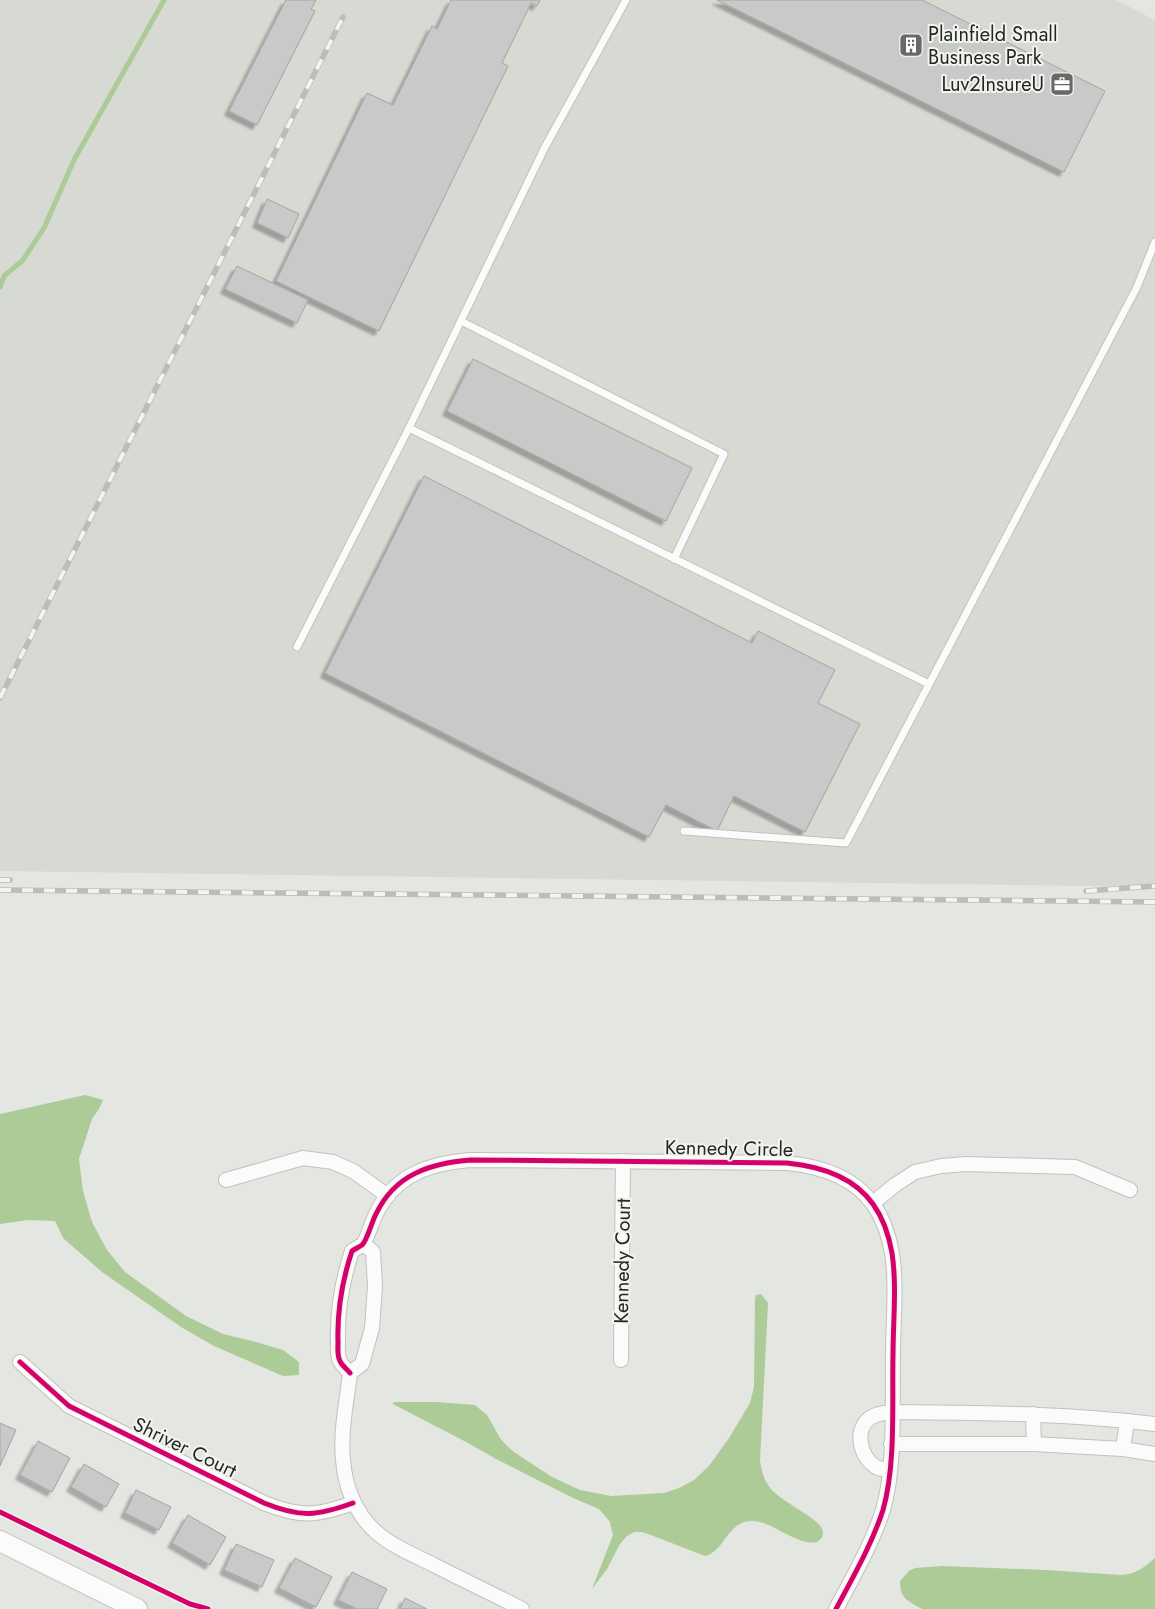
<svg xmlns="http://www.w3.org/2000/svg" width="1155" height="1609" font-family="Jost,sans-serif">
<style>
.built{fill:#d6dad2}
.water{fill:#accb96}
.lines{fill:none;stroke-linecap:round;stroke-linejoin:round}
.stream{stroke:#accb96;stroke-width:5}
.building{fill:#c8c9c9;stroke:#a4a4a3;filter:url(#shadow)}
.lane-casing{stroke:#c1c2bf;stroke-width:9}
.street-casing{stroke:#c1c2bf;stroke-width:16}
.secondary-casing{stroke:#c1c2bf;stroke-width:22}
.lane{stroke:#fbfbfb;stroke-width:7}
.street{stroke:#fbfbfb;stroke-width:14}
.secondary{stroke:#fbfbfb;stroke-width:20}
.rail-casing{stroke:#bbbcbb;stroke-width:5.5}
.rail{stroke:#f1f5ee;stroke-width:4;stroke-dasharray:11;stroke-linecap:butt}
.cycleway-casing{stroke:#f1f5ee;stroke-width:8}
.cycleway{stroke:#d6006c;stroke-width:5}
.labels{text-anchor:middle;stroke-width:4;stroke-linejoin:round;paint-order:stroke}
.poi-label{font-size:20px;fill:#242623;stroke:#f1f5ee;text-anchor:start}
.street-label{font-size:20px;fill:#242623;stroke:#f1f5ee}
</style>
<defs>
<filter id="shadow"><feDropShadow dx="-4.5" dy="4.5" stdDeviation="1" flood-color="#0004"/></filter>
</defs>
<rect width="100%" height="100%" fill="#e4e6e2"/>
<path class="built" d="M0,0H1116L1155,20V887L0,871Z"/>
<g class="water">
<path d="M85,1095L103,1100L99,1109L92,1119L79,1159L83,1191L92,1222L107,1250L125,1272L186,1316L223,1334L252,1341L283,1350L299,1362V1375L283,1376L214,1346L181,1327L102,1272L63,1238L55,1221L28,1220L0,1224V1114Z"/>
<path d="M761,1294L768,1303L760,1461C762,1472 764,1481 771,1489C782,1502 818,1518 822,1529C823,1531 823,1535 822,1537C812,1555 774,1524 760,1522C727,1515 727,1551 705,1556L651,1535L642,1532H634L627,1536L620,1544L607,1569L592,1589L613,1535L610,1522L599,1509L573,1498L496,1459L468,1443L393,1404L394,1402H436L475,1405L487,1415L500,1438L506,1445L514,1452L552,1477L580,1490L611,1496L664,1493L679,1488L694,1480L709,1466L729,1438L750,1403L754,1387L755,1299L756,1295Z"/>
<path d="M1155,1558V1609H922C908,1601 900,1599 900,1581L909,1571L915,1568L942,1566L1045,1570L1122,1575C1136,1574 1145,1567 1155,1558Z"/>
</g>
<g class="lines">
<path class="stream" d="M0,287L4,276L23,260L44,228L74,160L164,0"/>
</g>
<g class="building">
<path d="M286,0H316L311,9L315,11L257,125L229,111Z"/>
<path d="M451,0H540L537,6L531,3L502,63L508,66L379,331L276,281L367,93L393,105L432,26L437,29Z"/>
<path d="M717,0H922L1105,91L1064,172Z"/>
<path d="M267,199L299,214L288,238L257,223Z"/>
<path d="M237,266L308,300L297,323L225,289Z"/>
<path d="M473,359L692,468L666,521L447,411Z"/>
<path d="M424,476L752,643L758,631L835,670L818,703L860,724L805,832L734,796L717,831L666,805L649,837L325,673Z"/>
<path d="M0,1423L16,1430L0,1466Z"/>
<path d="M38,1441L70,1458L52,1492L20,1475Z"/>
<path d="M84,1464L119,1484L106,1507L71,1487Z"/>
<path d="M136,1490L171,1507L159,1530L125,1513Z"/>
<path d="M188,1515L226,1537L210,1565L172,1543Z"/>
<path d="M236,1544L274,1560L262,1587L224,1570Z"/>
<path d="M295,1558L332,1577L316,1607L279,1588Z"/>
<path d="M352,1572L387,1589L377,1609H357L338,1600Z"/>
<path d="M405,1598L427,1609H400Z"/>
</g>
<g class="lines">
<g class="lane-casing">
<g id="lane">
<path d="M461,321L724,454L674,559"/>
<path d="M409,428L929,684"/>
<path d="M297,647L409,428L545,147L626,0"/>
<path d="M684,831L846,843L1137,287L1155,242"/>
</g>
</g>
<g class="street-casing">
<g id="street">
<path d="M226,1180L303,1158L333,1162L353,1171L388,1196"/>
<path d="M873,1203L895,1185L915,1172L941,1166L966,1164L1075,1167L1130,1190"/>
<path d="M364,1244L373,1252L375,1286L372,1328L362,1364L350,1373C347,1401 340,1431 343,1460C345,1486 355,1513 375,1531C391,1546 414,1555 434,1565C463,1580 493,1594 522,1609"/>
<path d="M621,1360L623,1161"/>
<path d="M20,1362L69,1406L264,1503C301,1518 317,1516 353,1503"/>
<path d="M350,1373C347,1369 342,1366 340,1361C337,1356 338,1348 338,1342C337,1311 342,1281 352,1251C355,1249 359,1247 362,1245C367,1241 372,1221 376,1214C395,1174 431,1163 471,1160L787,1163C818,1166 853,1176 873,1204C883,1218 889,1236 892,1253C897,1286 893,1322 893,1355C892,1402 896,1465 883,1510C872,1544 853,1577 836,1609"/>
<path d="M1033,1414L1034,1444"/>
<path d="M891,1444H1034L1123,1449L1155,1454"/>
<path d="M1123,1449L1127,1421"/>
<path d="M889,1470C886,1469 881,1469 878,1468C858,1458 852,1423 876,1415C881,1413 887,1413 892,1412C980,1413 1067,1413 1155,1424"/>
</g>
</g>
<g class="secondary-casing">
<path id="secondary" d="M0,1541L137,1609"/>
</g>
<use href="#lane" class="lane"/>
<use href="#street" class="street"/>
<use href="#secondary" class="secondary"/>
<g class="rail-casing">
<g id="rail">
<path d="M0,698L343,17"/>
<path d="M0,880H10"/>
<path d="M0,890L1155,902"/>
<path d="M1086,891L1155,886"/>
</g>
</g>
<use href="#rail" class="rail"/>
<g class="cycleway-casing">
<g id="cycleway">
<path d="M20,1362L69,1406L264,1503C301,1518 317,1516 353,1503"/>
<path d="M350,1373C347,1369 342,1366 340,1361C337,1356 338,1348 338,1342C337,1311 342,1281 352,1251C355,1249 359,1247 362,1245C367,1241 372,1221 376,1214C395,1174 431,1163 471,1160L787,1163C818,1166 853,1176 873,1204C883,1218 889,1236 892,1253C897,1286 893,1322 893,1355C892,1402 896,1465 883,1510C872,1544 853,1577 836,1609"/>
<path d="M0,1512L190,1604L208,1609"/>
</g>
</g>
<use href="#cycleway" class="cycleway"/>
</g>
<defs>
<g id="building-square" transform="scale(1.25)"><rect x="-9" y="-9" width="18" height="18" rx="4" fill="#676966" stroke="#f1f5ee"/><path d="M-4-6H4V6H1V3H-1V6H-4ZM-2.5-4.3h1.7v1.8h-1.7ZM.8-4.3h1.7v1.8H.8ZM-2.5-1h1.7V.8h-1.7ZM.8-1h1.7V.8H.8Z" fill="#fff"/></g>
<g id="office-square" transform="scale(1.25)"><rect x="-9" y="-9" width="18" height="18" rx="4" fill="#676966" stroke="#f1f5ee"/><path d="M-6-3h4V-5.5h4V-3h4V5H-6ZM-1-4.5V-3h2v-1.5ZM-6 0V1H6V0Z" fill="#fff"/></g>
</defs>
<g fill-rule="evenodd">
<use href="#building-square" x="911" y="45"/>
<use href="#office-square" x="1062" y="84"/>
</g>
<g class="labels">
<g class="poi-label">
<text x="928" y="41">Plainfield Small<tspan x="928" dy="23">Business Park</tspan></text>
<text x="1044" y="91" text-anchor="end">Luv2InsureU</text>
</g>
<g class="street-label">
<text transform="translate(729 1148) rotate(1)" y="7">Kennedy Circle</text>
<text transform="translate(622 1261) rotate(-89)" y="7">Kennedy Court</text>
<text transform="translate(185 1447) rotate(26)" y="7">Shriver Court</text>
</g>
</g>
</svg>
